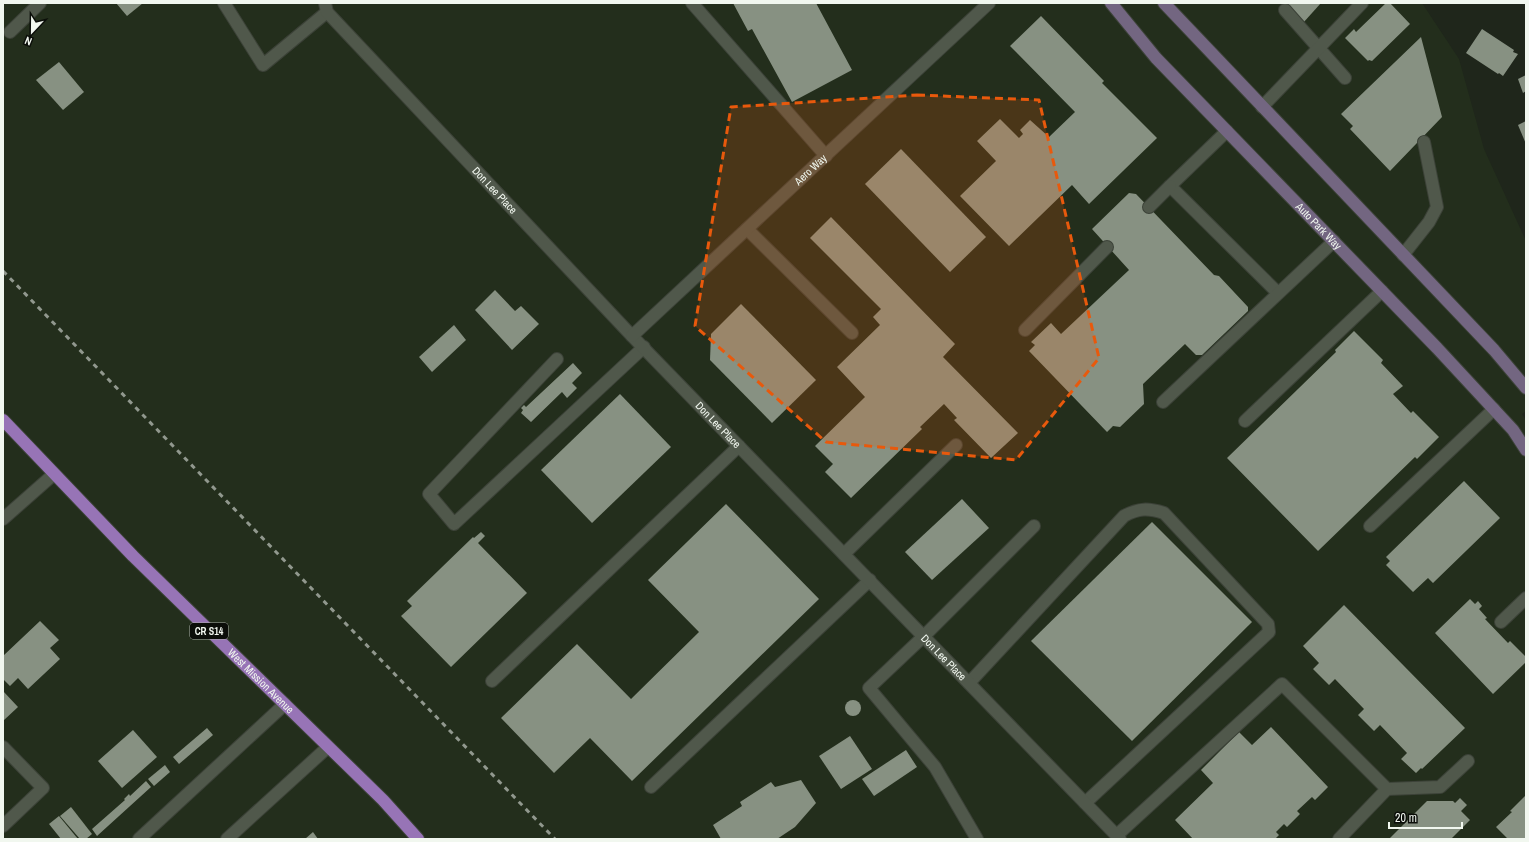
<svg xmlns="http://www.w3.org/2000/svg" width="1529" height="842" font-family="'Archivo Narrow',sans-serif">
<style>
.built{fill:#232e1c}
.building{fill:#879182}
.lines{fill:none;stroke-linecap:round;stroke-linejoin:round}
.service-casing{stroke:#3c4238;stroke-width:14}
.tertiary-casing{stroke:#3c4238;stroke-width:14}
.secondary-casing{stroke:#3c4238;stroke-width:14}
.primary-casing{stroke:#3c4238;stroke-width:14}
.service{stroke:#50584b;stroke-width:12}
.tertiary{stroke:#50584b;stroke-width:12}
.secondary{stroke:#736681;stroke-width:12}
.primary{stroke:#9774b6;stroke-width:12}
.rail{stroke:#91988e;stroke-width:3;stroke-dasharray:5 5;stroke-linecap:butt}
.marked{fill:#e8590c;fill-opacity:0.2;stroke:#e8590c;stroke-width:3;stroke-dasharray:8 5;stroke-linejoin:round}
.labels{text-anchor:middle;stroke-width:3;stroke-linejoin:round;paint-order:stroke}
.shield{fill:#0b0e09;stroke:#acb1aa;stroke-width:1}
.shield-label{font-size:10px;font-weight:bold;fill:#f1f7ef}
.street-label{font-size:11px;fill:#f1f7ef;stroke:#0b0e09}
</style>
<rect width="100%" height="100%" fill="#1f261b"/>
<path class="built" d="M3,3H1422L1459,59L1484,149L1526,241V411L1522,414L1526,420V839H3Z"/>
<g class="building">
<path d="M116,3H143L127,16Z"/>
<path d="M733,3H816L852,70L792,102L752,29L748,31Z"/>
<path d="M1284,3H1321L1303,23Z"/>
<path d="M1386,3H1390L1410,24L1372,61L1369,60L1368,61L1345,38L1354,29L1356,32Z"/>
<path d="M1041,16L1104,81L1102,83L1157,138L1089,204L1072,185L1009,246L960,196L996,161L977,141L1000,119L1019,138L1023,134L1020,130L1030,120L1049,137L1075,112L1010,46Z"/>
<path d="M1482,29L1514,50L1513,52L1518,54L1503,76L1499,73L1498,74L1466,53Z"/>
<path d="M1421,37L1442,117L1390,171L1350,129L1353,126L1341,114Z"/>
<path d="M59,62L84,92L63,110L36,80Z"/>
<path d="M1526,75V91L1523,93L1518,79Z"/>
<path d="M1526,121V144L1518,125Z"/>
<path d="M901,149L986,237L950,272L865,184Z"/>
<path d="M1129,193L1136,194L1214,275L1219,276L1248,307V311L1202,355H1196L1185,344L1143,384L1144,404L1120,427L1113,426L1107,432L1029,351L1035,345L1031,342L1051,323L1061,334L1129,270L1092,229Z"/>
<path d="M831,217L955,344L943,357L1018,433L991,458L954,420L957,418L944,404L920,427L922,429L851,498L825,472L833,464L815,446L865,397L837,367L880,325L873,317L881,309L810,238Z"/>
<path d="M495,290L515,311L521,306L539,324L512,350L475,310Z"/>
<path d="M741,304L816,380L772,423L710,360L711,334Z"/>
<path d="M454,325L466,340L432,372L419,357Z"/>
<path d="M1354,331L1383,360L1381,363L1403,386L1393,394L1411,413L1413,411L1439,437L1417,459L1415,457L1318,551L1227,458L1336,352L1335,350Z"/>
<path d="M573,363L582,373L572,383L577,388L567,398L562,392L531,422L521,413L523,410L521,408L524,405L526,407Z"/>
<path d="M620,394L671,447L592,523L541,470Z"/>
<path d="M1464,481L1500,518L1433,583L1428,578L1413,592L1386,565L1390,561L1386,557Z"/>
<path d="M962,499L989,528L932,580L905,552Z"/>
<path d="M726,504L819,599L632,781L590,738L554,773L501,718L577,644L631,699L699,632L648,580Z"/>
<path d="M1152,522L1252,622L1132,741L1031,641Z"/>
<path d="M481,532L485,536L478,543L527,593L451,667L401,616L412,606L407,601L473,537L474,538Z"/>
<path d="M1470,599L1475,604L1478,601L1482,606L1479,609L1487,618L1485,619L1508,643L1510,641L1526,657V662L1493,694L1435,633Z"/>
<path d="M1344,605L1465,728L1422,769L1421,768L1416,773L1401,759L1407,753L1380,725L1374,731L1358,715L1364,709L1335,679L1329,685L1313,669L1319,663L1303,646Z"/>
<path d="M40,621L59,640L50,648L60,659L28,689L18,678L10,686L3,679V656Z"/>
<path d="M3,691L18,707L3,721Z"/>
<circle cx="853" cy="708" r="8"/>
<path d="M1271,727L1328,787L1315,800L1312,797L1297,811L1300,814L1287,827L1284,824L1276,832L1279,835L1275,839H1193L1175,820L1213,783L1201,770L1239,732L1252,745Z"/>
<path d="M207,728L213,735L179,764L173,757Z"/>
<path d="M133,730L157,757L122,788L98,761Z"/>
<path d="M850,736L872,769L841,789L819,756Z"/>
<path d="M906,750L917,767L874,796L862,779Z"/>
<path d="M165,765L170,772L154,786L148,779Z"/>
<path d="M801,780L816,803L795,827L777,839H721L713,825L742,806L740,802L771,782L775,787Z"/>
<path d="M146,781L151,787L97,836L92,829L125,800L124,799L129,794L130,796Z"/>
<path d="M1526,795V839H1508L1496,827L1512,812L1510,811Z"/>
<path d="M1460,798L1467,805L1461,811L1470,820L1451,839H1389L1427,801H1453L1455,803Z"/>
<path d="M71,807L92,834L86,839H80L60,816Z"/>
<path d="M59,816L78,839H61L49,824Z"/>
<path d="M313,832L318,839H305Z"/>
</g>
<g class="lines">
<g class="service-casing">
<g id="service">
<path d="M224,3L263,65L327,12"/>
<path d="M692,3L826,156"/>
<path d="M1285,10L1345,78"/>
<path d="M10,32L40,3"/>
<path d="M1262,107L1362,3"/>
<path d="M1227,131L1170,186L1278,293"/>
<path d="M1149,207L1170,186"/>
<path d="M747,229L852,333"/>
<path d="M1403,255L1429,222L1437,207L1424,142"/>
<path d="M1025,330L1107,247"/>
<path d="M557,359L429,494L454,524L644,347"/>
<path d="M1163,402L1334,241"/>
<path d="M1245,421L1382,291"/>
<path d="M3,519L54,474"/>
<path d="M1370,526L1494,409"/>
<path d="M844,554L956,445"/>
<path d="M1501,622L1526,598"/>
<path d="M492,681L739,446"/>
<path d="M969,683L1124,516C1139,508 1148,508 1164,513L1268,624L1269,632L1085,803"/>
<path d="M3,747L43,788L3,826"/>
<path d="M651,787L870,580"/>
<path d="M1387,789L1440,787L1468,761"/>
<path d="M1117,835L1282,684L1387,789L1339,839"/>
<path d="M139,839L285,704"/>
<path d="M227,839L328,747"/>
<path d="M977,839L935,767L869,688L924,636L1034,526"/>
</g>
</g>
<g class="tertiary-casing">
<g id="tertiary">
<path id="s1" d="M325,3L327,12L632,336L1120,839"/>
<path id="s2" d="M632,336L989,3"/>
</g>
</g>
<g class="secondary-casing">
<g id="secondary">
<path id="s3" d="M1111,3L1156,58L1437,348L1513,430L1526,450"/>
<path d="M1164,3L1494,350L1526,388"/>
</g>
</g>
<g class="primary-casing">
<g id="primary">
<path id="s4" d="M3,420L133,556L383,800L418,839"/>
</g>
</g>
<use href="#service" class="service"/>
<use href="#tertiary" class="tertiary"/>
<use href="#secondary" class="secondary"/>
<use href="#primary" class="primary"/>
<path class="rail" d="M3,271L555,839"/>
</g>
<path class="marked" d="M917,95L1039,100L1099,358L1016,460L826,442L695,326L731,107Z"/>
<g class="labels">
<rect class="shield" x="190" y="623" width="38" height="16" rx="3"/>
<g class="shield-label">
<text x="209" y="635">CR S14</text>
</g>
<g class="street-label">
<text dy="4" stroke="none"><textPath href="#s2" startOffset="244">Aero Way</textPath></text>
<text dy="4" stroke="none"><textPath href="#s1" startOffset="254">Don Lee Place</textPath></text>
<text dy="4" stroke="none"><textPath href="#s3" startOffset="305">Auto Park Way</textPath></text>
<text dy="4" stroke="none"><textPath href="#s1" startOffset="578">Don Lee Place</textPath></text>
<text dy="4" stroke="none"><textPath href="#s1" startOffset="902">Don Lee Place</textPath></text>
<text dy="4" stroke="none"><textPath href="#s4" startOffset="367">West Mission Avenue</textPath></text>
</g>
</g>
<rect width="1529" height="842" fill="none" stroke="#f1f7ef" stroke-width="8"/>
<g transform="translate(32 32) rotate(202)" stroke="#0b0e09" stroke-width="3" paint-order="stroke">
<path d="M0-3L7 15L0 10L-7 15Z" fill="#f1f7ef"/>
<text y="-6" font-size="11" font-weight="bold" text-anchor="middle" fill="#f1f7ef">N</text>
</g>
<path d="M1389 822v6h73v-6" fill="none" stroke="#f1f7ef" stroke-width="2"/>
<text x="1395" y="822" font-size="12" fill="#f1f7ef" stroke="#0b0e09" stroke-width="3" paint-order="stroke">20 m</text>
</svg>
